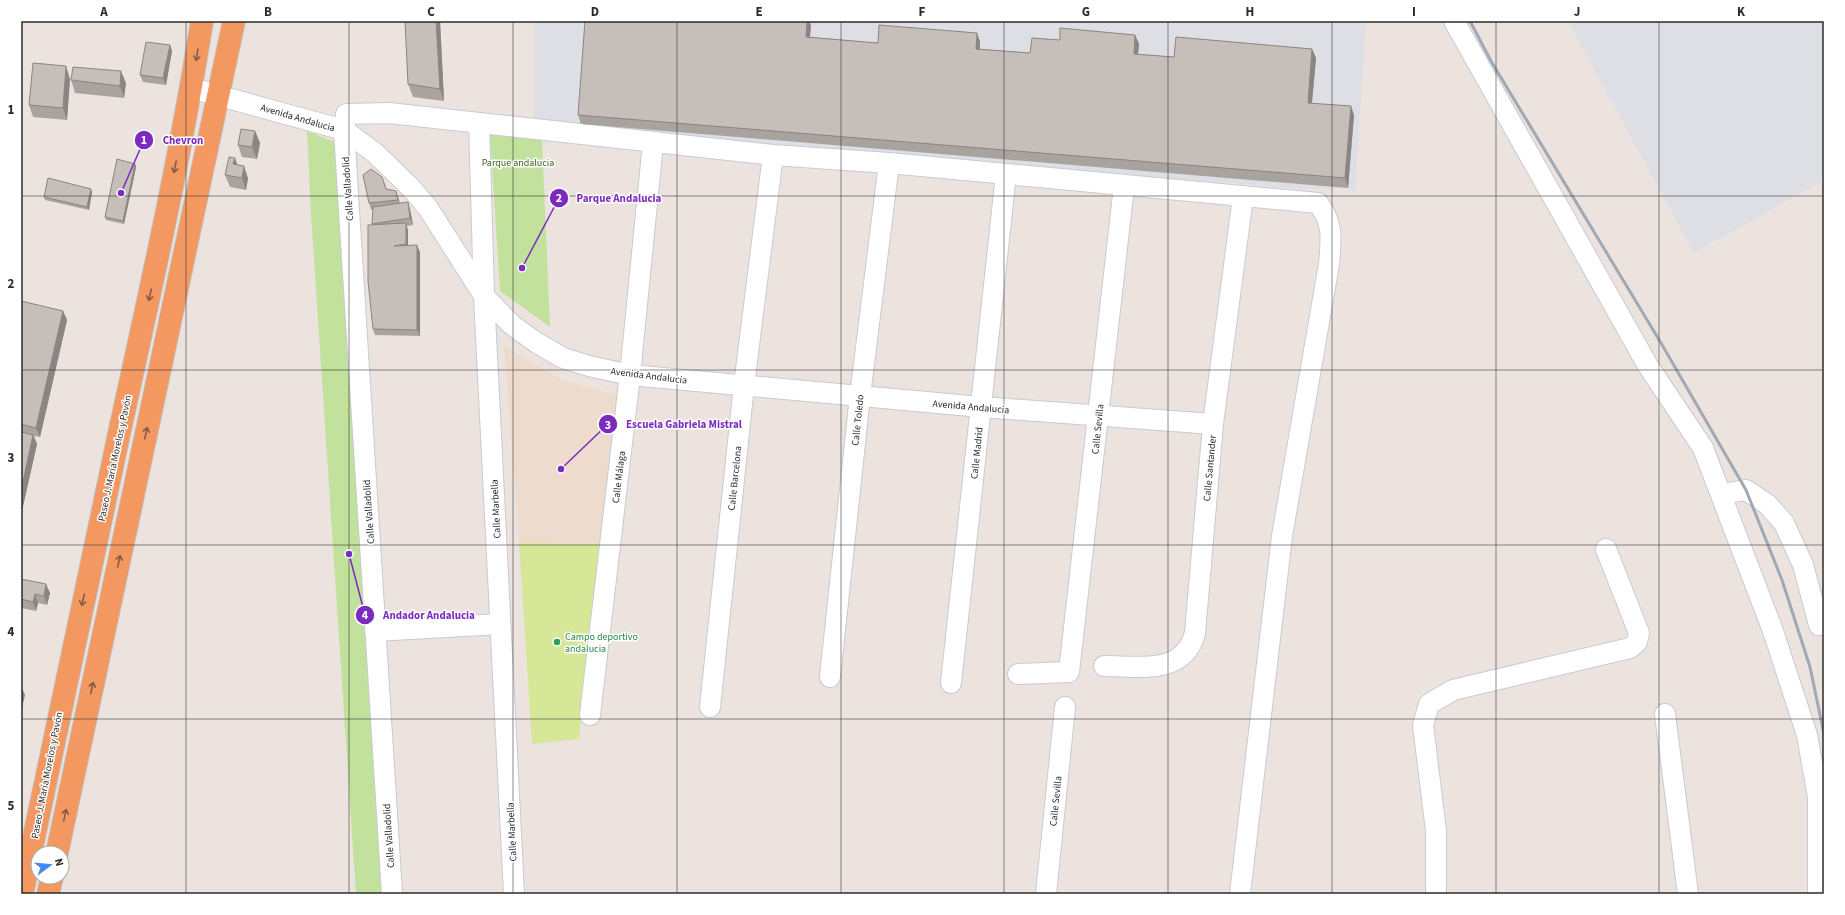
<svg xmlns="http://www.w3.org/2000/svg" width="1845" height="915" font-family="'Source Sans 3',sans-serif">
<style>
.industrial{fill:#dedee5}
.education{fill:#eddcce}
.green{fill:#c2e19c}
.pitch{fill:#d6e898}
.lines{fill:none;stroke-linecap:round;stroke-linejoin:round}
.minor-casing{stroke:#c6cbd4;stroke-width:22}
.trunk-casing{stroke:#c4c4c4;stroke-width:24}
.minor{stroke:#fff;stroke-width:20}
.trunk{stroke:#f29860;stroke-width:22}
.rail{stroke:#a0a8b5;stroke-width:3}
.wall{fill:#a9a39f}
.shaded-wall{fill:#8a8582}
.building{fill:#c5beb9;stroke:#8a8582}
.oneway{stroke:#855c43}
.grid{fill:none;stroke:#2b2b2b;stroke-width:1;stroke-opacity:0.55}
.leisure-dot{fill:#2e9e5b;stroke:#fff;stroke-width:1.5}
.labels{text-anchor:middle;stroke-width:3;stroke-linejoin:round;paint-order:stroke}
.street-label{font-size:10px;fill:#2b2b2b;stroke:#fff}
.park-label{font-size:10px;fill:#3b661d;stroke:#fff}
.leisure-label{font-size:10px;fill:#27864d;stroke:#fff;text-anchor:start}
.leader{fill:none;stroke:#7b2cbf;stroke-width:1.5}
.callout-dot{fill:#7b2cbf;stroke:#fff;stroke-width:1.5}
.mark-label{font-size:12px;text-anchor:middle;font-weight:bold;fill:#fff}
.callout-label{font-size:11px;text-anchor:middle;font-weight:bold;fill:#7b2cbf;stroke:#fff;stroke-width:3;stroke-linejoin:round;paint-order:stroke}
.neatline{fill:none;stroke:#2b2b2b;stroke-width:1.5}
.grid-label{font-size:13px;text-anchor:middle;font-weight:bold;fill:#2b2b2b}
</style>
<rect width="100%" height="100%" fill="#ece3de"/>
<g class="industrial">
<path d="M534,21H1366L1355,193L1348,188L1302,189L534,126Z"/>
<path d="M1568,21H1824V180L1694,253Z"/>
</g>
<path class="education" d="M504,346L564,381L618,395L600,544L519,543Z"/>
<g class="green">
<path d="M307,131L340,144L383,894H356L311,214Z"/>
<path d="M490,133L542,140L550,327L500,291Z"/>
</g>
<path class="pitch" d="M519,543L600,544L579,739L532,744Z"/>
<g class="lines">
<g class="minor-casing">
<g id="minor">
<path d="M1454,21L1648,366L1703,448L1773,631L1807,735L1818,797V894"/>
<path d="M191,88L344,130L375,153L411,188L428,208L484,296L512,325L537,343L563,358L589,366L630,375L981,407L1213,424"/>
<path d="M479,123L484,296L514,894"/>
<path d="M1722,494L1746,490L1767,504L1784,523L1803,565L1819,625"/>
<path d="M375,631L500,624"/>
<path d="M1104,666C1138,666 1184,676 1195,633L1213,424L1243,197"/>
<path d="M1018,674L1069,672L1124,186"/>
<path d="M830,677L860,396L889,163"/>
<path d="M951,683L1006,174"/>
<path d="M710,707L744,385L773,155"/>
<path d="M1665,714L1688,894"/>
<path d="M590,715L630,375L653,143"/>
<path d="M392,894L344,130L346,114L389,113L773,155L889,163L1318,203C1334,224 1331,239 1329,264L1282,536L1240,894"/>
<path d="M1046,894L1065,707"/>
<path d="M1436,894V831L1423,725L1429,704L1453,690L1630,648L1637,642L1639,633L1606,549"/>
</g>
</g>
<g class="trunk-casing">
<g id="trunk">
<path d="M57,853L234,21"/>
<path d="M22,894C53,740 86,587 119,434C149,297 180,159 202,21"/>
<path d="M48,894L52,877"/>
</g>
</g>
<use href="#minor" class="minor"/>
<use href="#trunk" class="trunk"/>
<path class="rail" d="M1470,21L1491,61L1661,343L1746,490L1782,580L1810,667L1824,734"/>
</g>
<g class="wall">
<path d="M440,21L444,101L413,97L408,84Z"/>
<path d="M811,25L810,37L878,43L977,33L980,42V49L1030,53L1060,40L1135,35L1139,44L1138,54L1174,57L1312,49L1316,58L1312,103L1354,115L1348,188L581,124L578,115Z"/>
<path d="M170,45L172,51L166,85L143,82L140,75Z"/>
<path d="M70,79L67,120L33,117L29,105Z"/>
<path d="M71,80L126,83L124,98L75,93Z"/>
<path d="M255,131L260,143L257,159L242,157L238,145Z"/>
<path d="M235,158L237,165L248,178L246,190L230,187L225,175Z"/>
<path d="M135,164L136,167L124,224L106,220L105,217Z"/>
<path d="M385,183L386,189L396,191L400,203L410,209L413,225L406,226L408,230V245L420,252V336L375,335L373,329V209L371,210L369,203Z"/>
<path d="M92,192L89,210L45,200L44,197Z"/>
<path d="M21,301L63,311L67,320L40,437L34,436L37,444L21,515Z"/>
<path d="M21,579L50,593L47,605L38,603L36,611L21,608Z"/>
</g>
<g class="shaded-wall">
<path d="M436,21H440L444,101L440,89Z"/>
<path d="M807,21H809L811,25L809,46L806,37Z"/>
<path d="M977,33L980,42L979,58L976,49Z"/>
<path d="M1135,35L1139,44L1137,63L1134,54Z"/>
<path d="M170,45L172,51L166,85L163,78Z"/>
<path d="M1312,49L1316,58L1311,112L1308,103Z"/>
<path d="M66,66L70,79L67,120L63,108Z"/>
<path d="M121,71L126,83L124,98L120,86Z"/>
<path d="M1351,106L1354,115L1348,188L1345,178Z"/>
<path d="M255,131L260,143L257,159L252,147Z"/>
<path d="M235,158L239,170L233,164Z"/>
<path d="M135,164L136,167L124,224L123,221Z"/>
<path d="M244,166L248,178L246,190L242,178Z"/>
<path d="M91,189L92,192L89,210L87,207Z"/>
<path d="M396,191L398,197L400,206L398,200Z"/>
<path d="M408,202L410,209L413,225L410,218Z"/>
<path d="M406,223L408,230V251L406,244Z"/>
<path d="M417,245L420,252V336L417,330Z"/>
<path d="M63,311L67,320L40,437L36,428Z"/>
<path d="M33,435L37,444L21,515V491Z"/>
<path d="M46,584L50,593L47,605L44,596Z"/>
<path d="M35,594L38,603L36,611L33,602Z"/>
<path d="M21,686L25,695L22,708L21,707Z"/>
</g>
<g class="building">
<path d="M405,21H436L440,89L408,84Z"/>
<path d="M585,21H807L806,37L878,43L879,25L977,33L976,49L1030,53L1032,38L1060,40V28L1135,35L1134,54L1174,57L1176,37L1312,49L1308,103L1351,106L1345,178L578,115Z"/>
<path d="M146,42L170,45L163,78L140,75Z"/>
<path d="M33,63L66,66L63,108L29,105Z"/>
<path d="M73,67L121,71L120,86L71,80Z"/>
<path d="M241,129L255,131L252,147L238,145Z"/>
<path d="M229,157L235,158L233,164L244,166L242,178L225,175Z"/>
<path d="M117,159L135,164L123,221L105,217Z"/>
<path d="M371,169L382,177L386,189L396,191L398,200L369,203L363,175Z"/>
<path d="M48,178L91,189L87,207L44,197Z"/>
<path d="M408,202L410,218L372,224L373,207Z"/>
<path d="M406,223V244L394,246L417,245V330L373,329L368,281V225Z"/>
<path d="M21,301L63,311L36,428L21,424Z"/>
<path d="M21,432L33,435L21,491Z"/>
<path d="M21,579L46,584L44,596L35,594L33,602L21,599Z"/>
</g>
<defs><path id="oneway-shaft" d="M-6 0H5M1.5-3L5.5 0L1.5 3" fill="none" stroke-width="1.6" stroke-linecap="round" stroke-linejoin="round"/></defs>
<g class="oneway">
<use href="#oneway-shaft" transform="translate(197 55) rotate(99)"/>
<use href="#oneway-shaft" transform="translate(175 167) rotate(101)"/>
<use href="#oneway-shaft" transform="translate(150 295) rotate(102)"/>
<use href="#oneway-shaft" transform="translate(146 433) rotate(-78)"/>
<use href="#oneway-shaft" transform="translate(119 561) rotate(-78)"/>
<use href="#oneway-shaft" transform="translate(83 600) rotate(102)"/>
<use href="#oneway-shaft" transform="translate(92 688) rotate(-78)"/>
<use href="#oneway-shaft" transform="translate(65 815) rotate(-78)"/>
</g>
<path class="grid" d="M186,21V894M349,21V894M513,21V894M677,21V894M841,21V894M1004,21V894M1168,21V894M1332,21V894M1496,21V894M1659,21V894M21,196H1824M21,370H1824M21,545H1824M21,719H1824"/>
<circle class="leisure-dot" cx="557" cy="642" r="4"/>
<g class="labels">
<g class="street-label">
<text transform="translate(298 117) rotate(16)" y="4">Avenida Andalucia</text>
<text transform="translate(347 189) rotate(-94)" y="4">Calle Valladolid</text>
<text transform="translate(649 375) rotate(7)" y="4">Avenida Andalucia</text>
<text transform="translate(971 406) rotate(5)" y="4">Avenida Andalucia</text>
<text transform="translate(857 420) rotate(-84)" y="4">Calle Toledo</text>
<text transform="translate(1097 429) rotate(-84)" y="4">Calle Sevilla</text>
<text transform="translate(976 453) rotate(-84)" y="4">Calle Madrid</text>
<text transform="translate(114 458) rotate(-78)" y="4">Paseo J. María Morelos y Pavón</text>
<text transform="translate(1209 468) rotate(-85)" y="4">Calle Santander</text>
<text transform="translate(618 477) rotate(-83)" y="4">Calle Málaga</text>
<text transform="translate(734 478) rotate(-84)" y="4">Calle Barcelona</text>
<text transform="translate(495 509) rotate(-93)" y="4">Calle Marbella</text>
<text transform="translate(368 512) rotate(-94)" y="4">Calle Valladolid</text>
<text transform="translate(46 775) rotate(-79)" y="4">Paseo J. María Morelos y Pavón</text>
<text transform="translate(1055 801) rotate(-84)" y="4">Calle Sevilla</text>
<text transform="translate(511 832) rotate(-93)" y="4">Calle Marbella</text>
<text transform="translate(388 836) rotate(-94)" y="4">Calle Valladolid</text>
</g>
<g class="park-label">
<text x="518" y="166">Parque andalucia</text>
</g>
<g class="leisure-label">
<text x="565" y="640">Campo deportivo<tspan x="565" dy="12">andalucia</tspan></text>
</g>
</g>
<path class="leader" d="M121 193L144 140M522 268L559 198M561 469L608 424M349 554L365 615"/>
<g class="callout-dot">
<circle cx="121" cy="193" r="4"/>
<circle cx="522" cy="268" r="4"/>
<circle cx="561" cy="469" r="4"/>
<circle cx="349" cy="554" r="4"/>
<circle cx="144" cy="140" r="10"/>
<circle cx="559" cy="198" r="10"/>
<circle cx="608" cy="424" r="10"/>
<circle cx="365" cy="615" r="10"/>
</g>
<g class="mark-label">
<text x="144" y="144">1</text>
<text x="559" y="202">2</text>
<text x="608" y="429">3</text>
<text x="365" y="619">4</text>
</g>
<g class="callout-label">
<text x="183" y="144">Chevron</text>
<text x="619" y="202">Parque Andalucia</text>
<text x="684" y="428">Escuela Gabriela Mistral</text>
<text x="429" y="619">Andador Andalucia</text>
</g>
<rect width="1845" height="915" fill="none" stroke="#ffffff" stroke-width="44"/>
<g transform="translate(50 865) rotate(74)"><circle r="19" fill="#ffffff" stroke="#aaaaaa"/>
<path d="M0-3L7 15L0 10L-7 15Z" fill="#4489f3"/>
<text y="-6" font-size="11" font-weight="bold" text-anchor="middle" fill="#2b2b2b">N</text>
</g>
<rect x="22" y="22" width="1801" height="871" class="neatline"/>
<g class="grid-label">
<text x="104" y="16">A</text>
<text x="268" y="16">B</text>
<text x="431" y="16">C</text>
<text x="595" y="16">D</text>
<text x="759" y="16">E</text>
<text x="922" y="16">F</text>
<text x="1086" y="16">G</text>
<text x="1250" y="16">H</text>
<text x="1414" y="16">I</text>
<text x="1577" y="16">J</text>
<text x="1741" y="16">K</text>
<text x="11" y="114">1</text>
<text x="11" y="288">2</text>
<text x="11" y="462">3</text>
<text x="11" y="636">4</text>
<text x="11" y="810">5</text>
</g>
</svg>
